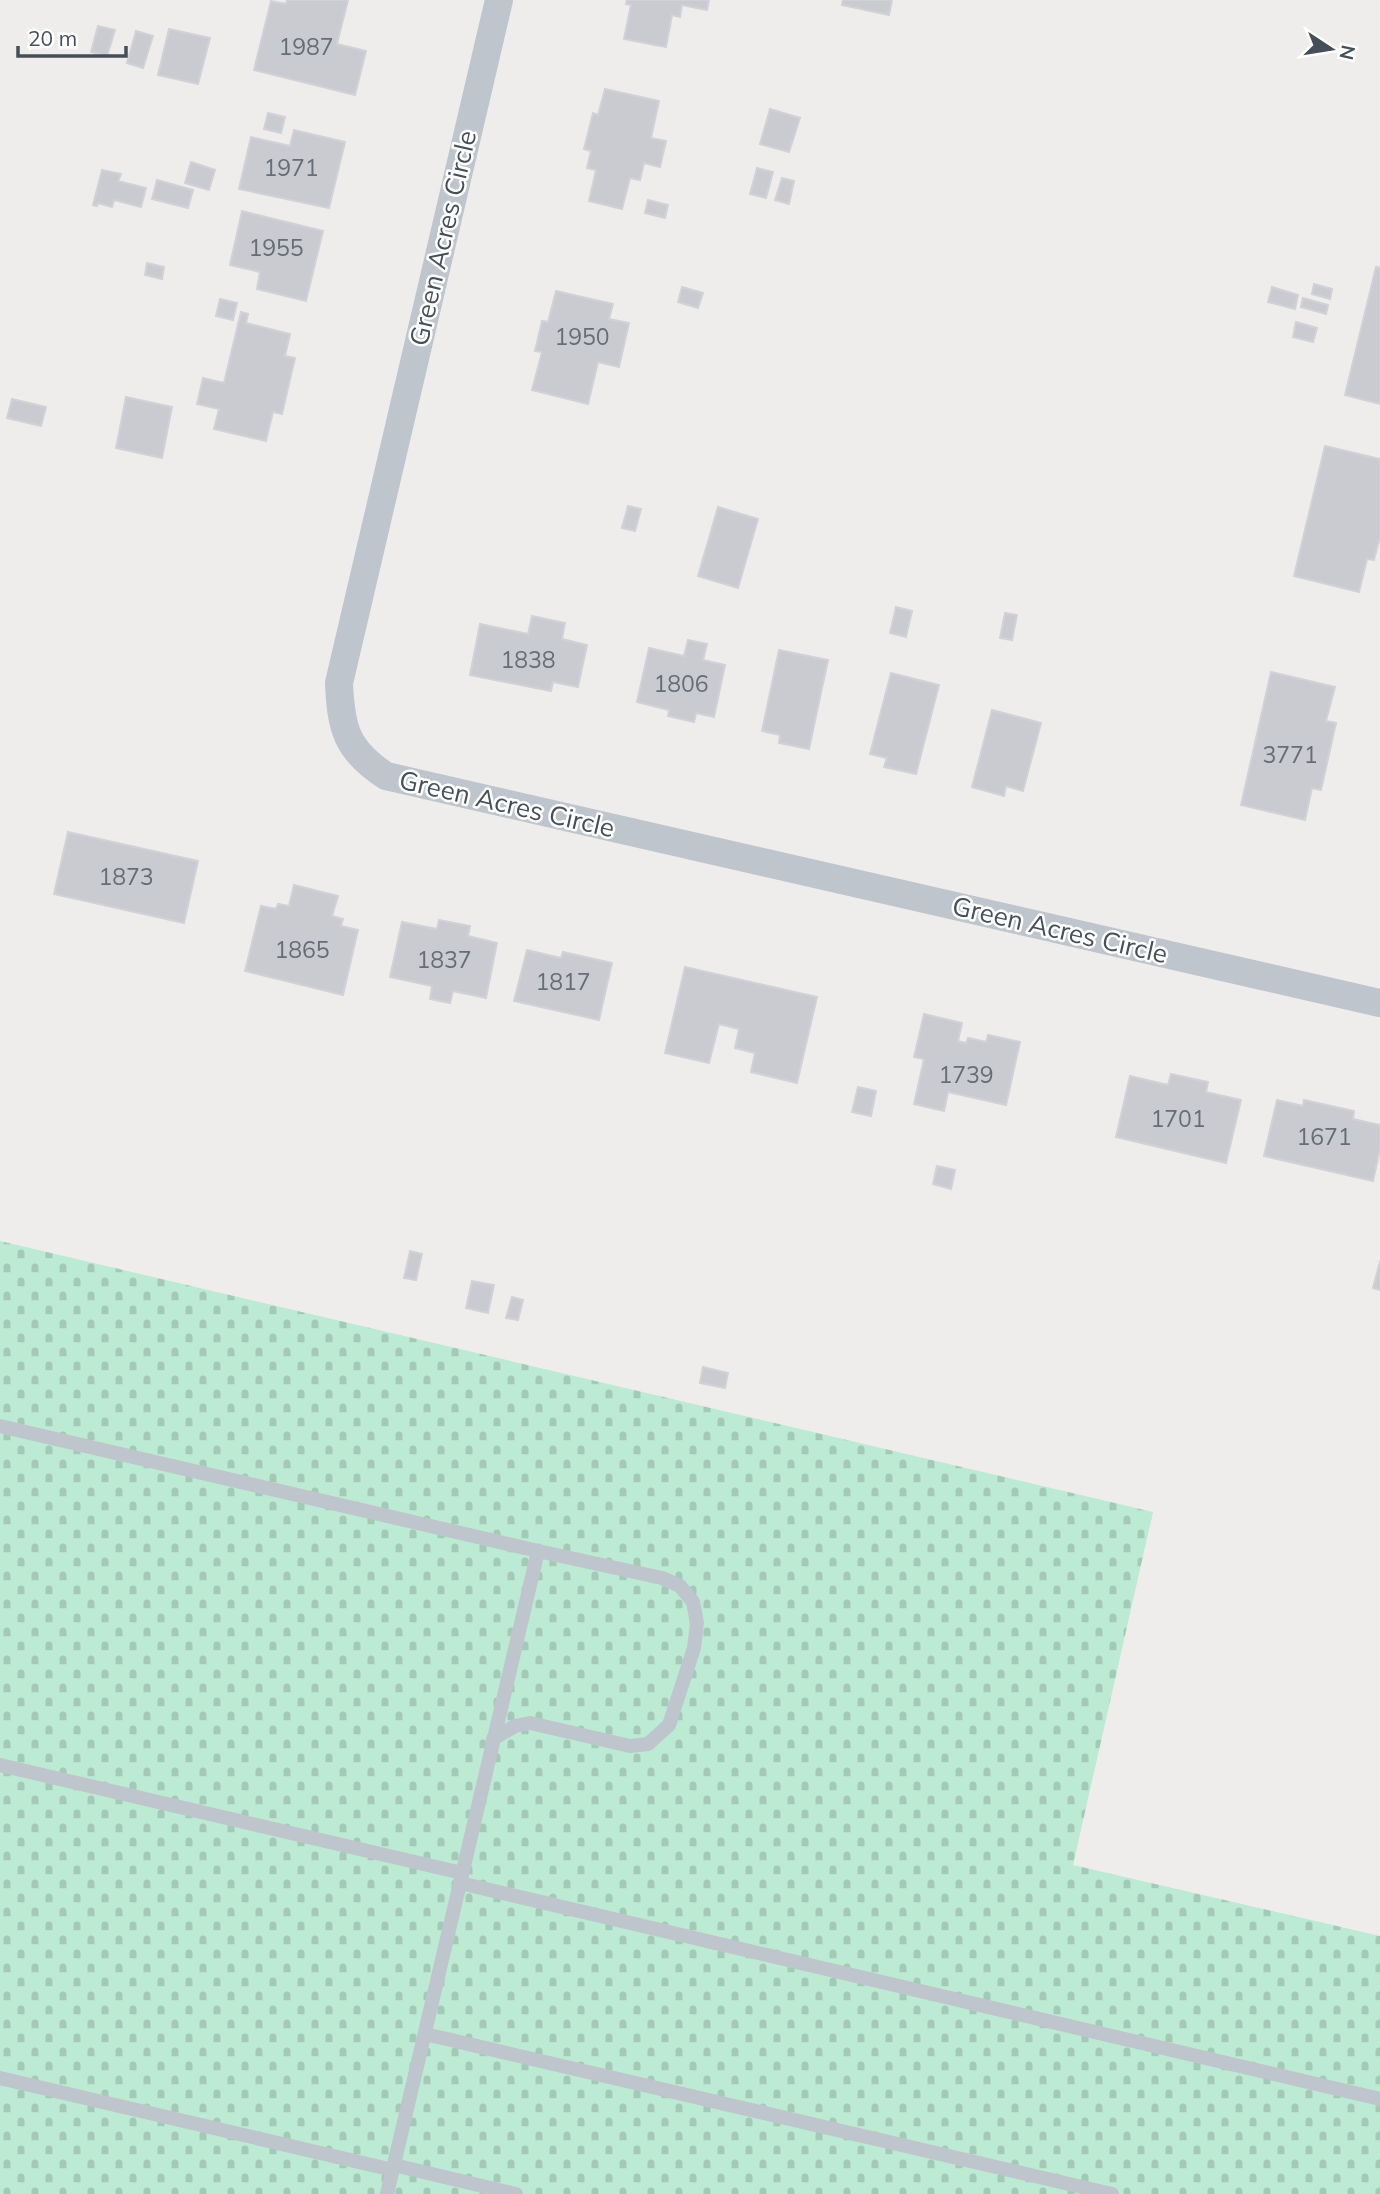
<svg xmlns="http://www.w3.org/2000/svg" width="1380" height="2194" font-family="Mulish,sans-serif">
<style>
.cemetery{fill:url(#cemetery-stones)}
.building{fill:#cacbd1;stroke:#d1d2d7;stroke-width:2}
.lines{fill:none;stroke-linecap:round;stroke-linejoin:round}
.service{stroke:#bec5cd;stroke-width:14}
.minor{stroke:#bec5cd;stroke-width:28}
.labels{text-anchor:middle;stroke-width:5;stroke-linejoin:round;paint-order:stroke}
.number-label{font-size:23px;fill:#676d76}
.street-label{font-size:26px;fill:#464e58;stroke:#fff}
</style>
<defs>
<pattern id="cemetery-stones" width="16" height="16" patternUnits="userSpaceOnUse" patternTransform="scale(1.75)"><rect width="16" height="16" fill="#bdead3"/><path d="M2 7V4a2 2 0 0 1 4 0v3zM10 15v-3a2 2 0 0 1 4 0v3z" fill="#a4cab7"/></pattern>
</defs>
<rect width="100%" height="100%" fill="#efecec"/>
<path class="cemetery" d="M0,1241L1153,1512L1073,1865L1380,1936V2194H0Z"/>
<g class="building">
<path d="M287,0H348L337,44L366,51L355,95L254,70L271,1L286,4Z"/>
<path d="M627,0H709L707,10L682,5L680,17L672,15L666,47L624,39L631,5L626,4Z"/>
<path d="M843,0H892L889,15L842,5Z"/>
<path d="M98,26L115,30L107,56L91,52Z"/>
<path d="M169,29L210,38L198,84L158,75Z"/>
<path d="M136,31L153,36L143,68L127,63Z"/>
<path d="M605,89L659,101L651,138L666,141L660,167L644,163L640,180L630,178L622,209L589,201L596,170L587,168L591,151L584,149L593,113L598,115Z"/>
<path d="M770,109L800,118L789,152L760,144Z"/>
<path d="M268,113L285,117L281,133L264,129Z"/>
<path d="M294,130L345,142L329,208L239,189L251,137L290,146Z"/>
<path d="M191,162L215,170L209,190L185,183Z"/>
<path d="M757,168L773,172L766,198L750,194Z"/>
<path d="M102,170L121,174L118,181L146,188L141,207L114,200L112,207L98,203L97,206L93,205Z"/>
<path d="M782,178L794,181L789,204L775,200Z"/>
<path d="M157,180L193,190L188,208L152,199Z"/>
<path d="M648,200L668,205L665,218L645,213Z"/>
<path d="M242,211L323,231L306,301L257,289L260,272L230,265Z"/>
<path d="M147,263L164,267L162,279L145,275Z"/>
<path d="M1376,267L1380,268V404L1345,395Z"/>
<path d="M1314,284L1332,289L1330,299L1312,294Z"/>
<path d="M682,287L703,293L698,308L678,302Z"/>
<path d="M1272,287L1298,295L1295,309L1268,302Z"/>
<path d="M556,291L613,304L609,319L629,323L619,367L598,362L588,404L532,390L542,352L535,351L542,321L548,322Z"/>
<path d="M1303,298L1328,305L1326,314L1301,307Z"/>
<path d="M220,299L237,303L233,320L216,316Z"/>
<path d="M241,312L248,314L246,323L290,334L285,356L295,358L282,414L273,412L266,441L214,429L219,409L197,404L203,378L224,383Z"/>
<path d="M1296,322L1317,328L1313,342L1293,337Z"/>
<path d="M126,397L172,407L162,458L116,448Z"/>
<path d="M12,399L46,407L41,426L7,418Z"/>
<path d="M1325,446L1380,459V536L1374,560L1367,559L1359,592L1294,576Z"/>
<path d="M628,506L641,509L635,531L622,528Z"/>
<path d="M718,507L758,519L738,588L698,576Z"/>
<path d="M896,607L912,611L906,637L890,633Z"/>
<path d="M1005,613L1017,615L1012,640L1000,638Z"/>
<path d="M532,616L565,623L562,639L587,645L578,687L553,682L551,691L470,675L480,624L528,634Z"/>
<path d="M688,640L707,644L703,660L725,665L714,717L696,713L694,722L668,716L669,710L637,702L649,648L684,656Z"/>
<path d="M779,650L828,660L809,749L779,743L780,735L762,731Z"/>
<path d="M1271,672L1335,687L1326,721L1336,723L1321,790L1312,788L1305,820L1241,805Z"/>
<path d="M891,673L939,685L916,774L884,767L887,758L870,754Z"/>
<path d="M992,710L1041,723L1023,791L1006,786L1004,796L972,787Z"/>
<path d="M68,832L198,861L184,923L54,894Z"/>
<path d="M294,885L338,896L332,916L343,919L341,926L358,930L343,995L245,971L261,906L276,909L278,904L289,906Z"/>
<path d="M439,920L470,926L468,936L497,943L486,998L453,991L450,1003L430,999L432,986L390,977L402,922L437,929Z"/>
<path d="M527,950L561,958L563,952L612,963L599,1020L514,1001Z"/>
<path d="M685,967L817,997L797,1083L751,1072L755,1053L735,1048L739,1029L719,1024L709,1063L665,1053Z"/>
<path d="M924,1014L962,1023L958,1041L966,1043L968,1038L986,1042L988,1035L1020,1042L1006,1105L948,1092L944,1111L914,1104L924,1059L914,1057Z"/>
<path d="M1171,1074L1208,1082L1206,1092L1241,1100L1226,1163L1116,1137L1130,1076L1168,1085Z"/>
<path d="M858,1087L876,1091L871,1116L852,1112Z"/>
<path d="M1277,1100L1303,1106L1304,1100L1354,1111L1353,1119L1380,1125V1149L1373,1181L1264,1156Z"/>
<path d="M937,1166L955,1170L951,1189L933,1184Z"/>
<path d="M410,1251L422,1254L416,1280L404,1278Z"/>
<path d="M1380,1261V1290L1373,1288Z"/>
<path d="M472,1281L494,1285L488,1313L466,1308Z"/>
<path d="M512,1297L523,1300L518,1320L506,1318Z"/>
<path d="M703,1367L728,1373L725,1388L700,1383Z"/>
</g>
<g class="lines">
<g class="service">
<path d="M0,1426L538,1551L387,2194"/>
<path d="M493,1739L515,1726L530,1723L630,1746L648,1744L669,1725L694,1648L697,1623L693,1602L680,1586L662,1578L538,1551"/>
<path d="M0,1765L462,1873"/>
<path d="M460,1883L1380,2099"/>
<path d="M425,2034L1112,2194"/>
<path d="M0,2078L393,2170"/>
<path d="M394,2165L516,2194"/>
</g>
<path class="minor" d="M499,0L339,683C341,728 346,750 386,776L1380,1003"/>
</g>
<g class="labels">
<g class="number-label">
<text x="306" y="55">1987</text>
<text x="291" y="176">1971</text>
<text x="276" y="256">1955</text>
<text x="582" y="345">1950</text>
<text x="528" y="668">1838</text>
<text x="681" y="692">1806</text>
<text x="1290" y="763">3771</text>
<text x="126" y="885">1873</text>
<text x="302" y="958">1865</text>
<text x="444" y="968">1837</text>
<text x="563" y="990">1817</text>
<text x="966" y="1083">1739</text>
<text x="1178" y="1127">1701</text>
<text x="1324" y="1145">1671</text>
</g>
<g class="street-label">
<text transform="translate(443 238) rotate(-77)" y="9">Green Acres Circle</text>
<text transform="translate(507 804) rotate(13)" y="9">Green Acres Circle</text>
<text transform="translate(1060 930) rotate(13)" y="9">Green Acres Circle</text>
</g>
</g>
<g transform="translate(1331 49) rotate(102)" stroke="#ffffff" stroke-width="5" paint-order="stroke">
<path d="M0-5L12 26L0 18L-12 26Z" fill="#464e58"/>
<text y="-10" font-size="19" font-weight="bold" text-anchor="middle" fill="#464e58">N</text>
</g>
<path d="M18 46v10h108v-10" fill="none" stroke="#464e58" stroke-width="3.5"/>
<text x="28" y="46" font-size="21" fill="#464e58" stroke="#ffffff" stroke-width="5" paint-order="stroke">20 m</text>
</svg>
